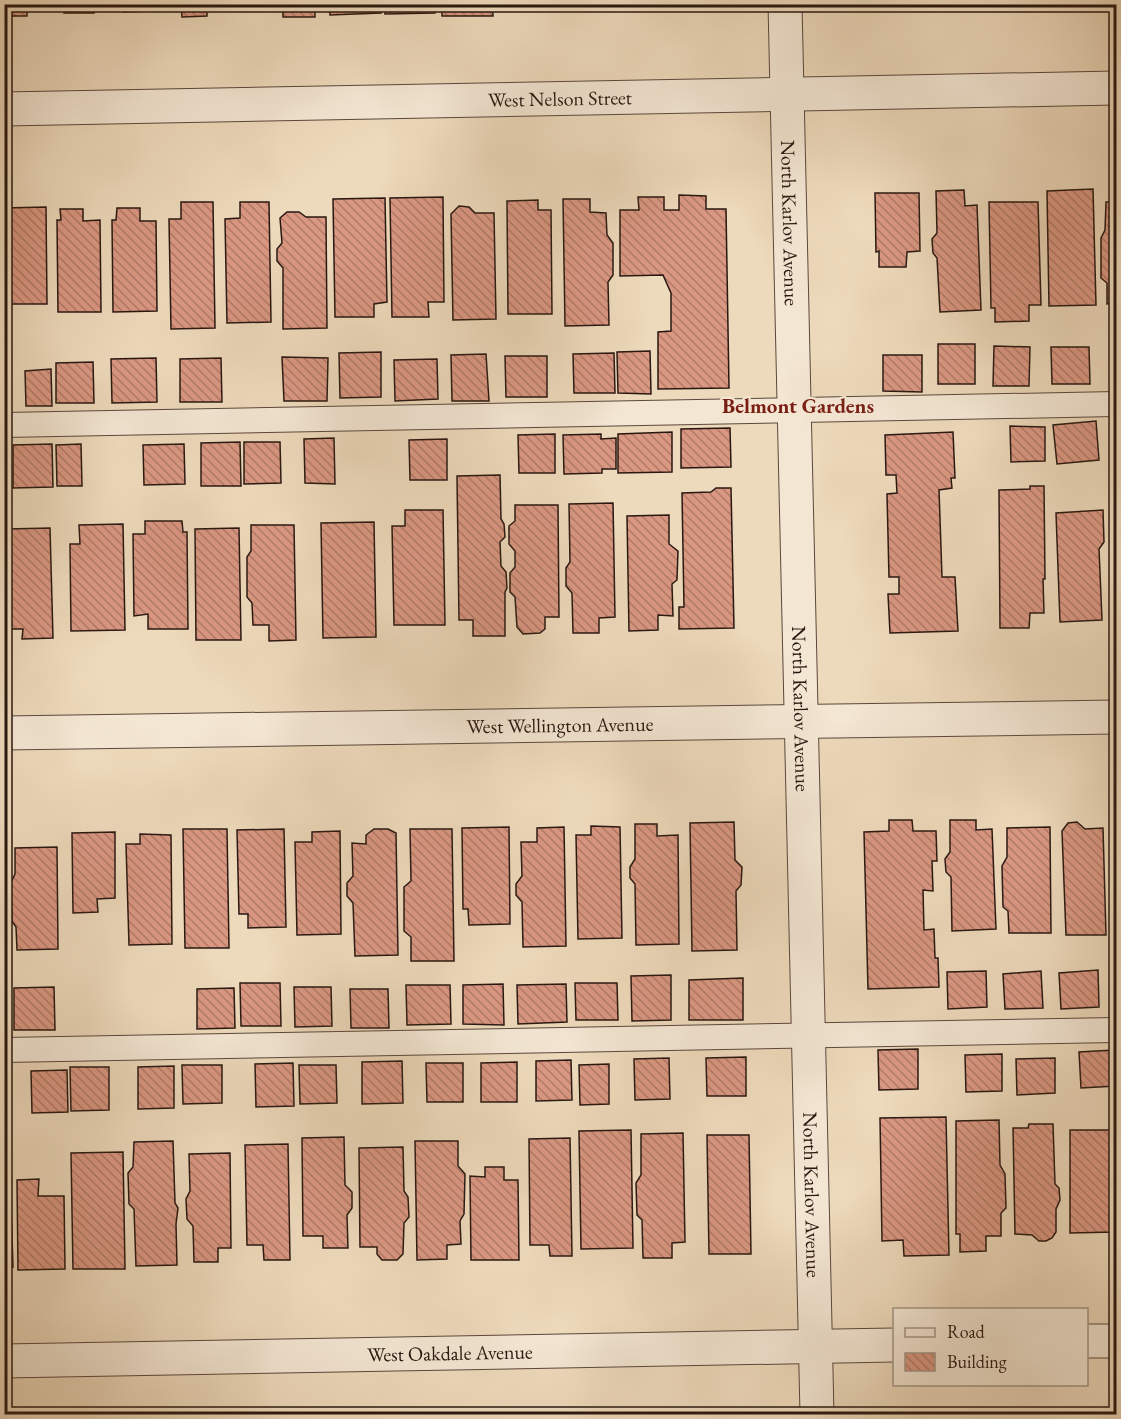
<svg xmlns="http://www.w3.org/2000/svg" width="1121" height="1419" font-family="'EB Garamond',serif">
<style>
.building{fill:url(#building-back-hatch);stroke:#291811;stroke-width:1.5}
.lines{fill:none;stroke-linecap:round;stroke-linejoin:round}
.lane-casing{stroke:#5a483c;stroke-width:26}
.street-casing{stroke:#5a483c;stroke-width:35}
.lane{stroke:#f3e6d3;stroke-width:24}
.street{stroke:#f3e6d3;stroke-width:33}
.labels{text-anchor:middle;stroke-width:4.5;stroke-linejoin:round;paint-order:stroke}
.street-label{font-size:20px;fill:#291811;stroke:#f3e6d3}
.neighbourhood-label{font-size:21px;font-weight:bold;fill:#7a1f14;stroke:#f3e6d3}
</style>
<defs>
<pattern id="building-back-hatch" width="6" height="6" patternUnits="userSpaceOnUse" patternTransform="scale(1.5)"><rect width="6" height="6" fill="#da9782"/><path d="M-1 5l2 2M0 0l6 6M5-1l2 2" fill="none" stroke="#b17a69"/></pattern>
</defs>
<rect width="100%" height="100%" fill="#edd9bb"/>
<filter id="stains"><feTurbulence type="fractalNoise" baseFrequency=".00333" numOctaves="4"/><feColorMatrix values="0 0 0 0 .2 0 0 0 0 .09 0 0 0 0 .02 0 0 0 .5 -.17"/></filter>
<radialGradient id="worn" r=".72"><stop offset=".6" stop-color="#630" stop-opacity="0"/><stop offset="1" stop-color="#630" stop-opacity=".3"/></radialGradient>
<g class="building">
<rect x="4" y="4" width="23" height="12"/>
<path d="M65,4H94V13H64Z"/>
<path d="M123,4H151V11L123,12Z"/>
<path d="M181,4H207V16L182,17Z"/>
<rect x="234" y="4" width="30" height="7"/>
<rect x="283" y="4" width="32" height="13"/>
<path d="M329,4H381V13L330,15Z"/>
<path d="M385,4H435V13L385,14Z"/>
<path d="M442,4H492L493,16H442Z"/>
<rect x="498" y="4" width="51" height="7"/>
<path d="M554,4H604L605,9L554,10Z"/>
<path d="M1112,184H1116V303L1107,304V283L1101,278V238L1105,230L1106,202H1112Z"/>
<path d="M1093,189L1096,305L1049,306L1047,191Z"/>
<path d="M964,190L965,206L977,205L981,310L940,312L937,258L933,253L932,239L937,233L936,191Z"/>
<path d="M875,193H919L920,251L907,252L906,267H879V251L876,252Z"/>
<path d="M679,195L706,196V209H726L729,388L658,389V332L671,331V293L663,275L620,276V210H639L638,197H664V210H679Z"/>
<path d="M443,197L444,302H428L429,317H392L390,198Z"/>
<path d="M385,198L387,302L374,304V317H335L333,199Z"/>
<path d="M563,199H590V212L606,213L607,235L613,243V275L608,282L609,325L565,326Z"/>
<path d="M538,200V210H551L552,314H508L507,201Z"/>
<path d="M181,202H213L215,328L171,329L169,219H181Z"/>
<path d="M240,202H269L271,322L227,323L225,219L240,218Z"/>
<path d="M989,202H1038L1041,305H1029V321L995,322V308H991Z"/>
<path d="M459,206L469,207L475,213H494L496,319L453,320L451,214Z"/>
<path d="M46,207L47,304H4V208Z"/>
<path d="M117,208H140V221H156L157,311L113,312L112,220H116Z"/>
<path d="M60,209H83V221L100,220L101,312H58L57,220H61Z"/>
<path d="M287,212H299L306,217H326L327,328L283,329V268L277,261V249L282,243L280,218Z"/>
<rect x="938" y="344" width="37" height="40"/>
<path d="M994,346L1030,347L1029,386H993Z"/>
<path d="M1051,347H1089L1090,384H1052Z"/>
<path d="M1112,348H1116V383H1114Z"/>
<path d="M650,351L651,394L618,393L617,352Z"/>
<path d="M381,352V397L340,398L339,353Z"/>
<path d="M614,353L615,393H574L573,354Z"/>
<path d="M486,354L489,401H452L451,355Z"/>
<path d="M883,355H922V392L883,391Z"/>
<path d="M505,356H547V397H506Z"/>
<path d="M282,357L328,358L327,401H284Z"/>
<path d="M156,358L157,402L112,403L111,359Z"/>
<path d="M221,358L222,402H180V359Z"/>
<path d="M437,359L438,399L395,401L394,360Z"/>
<path d="M93,362L94,403H56V363Z"/>
<path d="M51,369L52,406H26L25,371Z"/>
<path d="M1096,421L1099,460L1057,464L1053,425Z"/>
<path d="M1010,426L1045,427V461L1011,462Z"/>
<path d="M730,428L731,467L681,468V429Z"/>
<path d="M672,432V472L618,473V434Z"/>
<path d="M953,432L955,478H951L952,488L939,490L942,577H955L958,631L890,633L888,594H899V577H889L887,494L897,493L896,475H886L885,435Z"/>
<path d="M555,434V473H519L518,435Z"/>
<path d="M601,434V439L616,438V469H602V473L564,474L563,435Z"/>
<path d="M334,438L335,484L305,483L304,439Z"/>
<path d="M447,439V480H410L409,440Z"/>
<path d="M240,442L241,486H201V443Z"/>
<path d="M244,442H280L281,483L244,484Z"/>
<path d="M52,444L53,487L13,488V445Z"/>
<path d="M81,444L82,486H57L56,445Z"/>
<path d="M184,444L185,484L144,485L143,445Z"/>
<path d="M500,475L501,519L504,524L505,537L500,542L501,566L506,572L507,588L505,592V636H473V620H459L457,476Z"/>
<path d="M1030,486H1044L1045,579H1043L1044,613H1030L1029,628H1000L999,490L1030,489Z"/>
<path d="M716,488H731L734,628L679,629V607H684L682,493L711,492Z"/>
<path d="M613,503L615,617L599,618V633H573L572,593L566,586V568L570,562L569,504Z"/>
<path d="M515,505H558L559,617H545V629L540,633L523,634L517,627L515,597L510,592V573L515,567V551L509,544V526L515,521Z"/>
<path d="M405,510H443L445,625H394L392,526H405Z"/>
<path d="M1103,510L1104,542L1099,549L1102,620L1060,622L1056,513Z"/>
<path d="M669,515V544L678,551L677,580L672,584L673,616L658,615V630L629,631L627,516Z"/>
<path d="M145,521H182L183,532H187L188,629H148V614L134,616L133,534H145Z"/>
<path d="M374,522L376,637L323,638L321,523Z"/>
<path d="M123,524L125,630L71,631L70,544H80L79,525Z"/>
<path d="M251,525H294L296,640L269,641V625H253L252,603L247,597V557L251,551Z"/>
<path d="M50,528L53,638L22,639L23,629H8L7,529Z"/>
<path d="M239,528L241,640H196L195,529Z"/>
<rect x="1111" y="528" width="5" height="95"/>
<path d="M889,820H912L913,831H936L937,861H932L933,891L923,890L924,930L934,929L935,958H938L939,987L868,989L864,832L889,831Z"/>
<path d="M950,820H976V830L992,829L996,929L952,931L951,877L946,872L945,859L950,852Z"/>
<path d="M734,822L735,860L742,867L741,885L736,891L737,950L692,951L690,823Z"/>
<path d="M1077,822L1085,829L1103,828L1106,935H1066L1062,831L1068,823Z"/>
<path d="M635,824H657V836L678,835L679,944L636,945L635,884L630,878V867L635,859Z"/>
<path d="M591,826L620,827L622,938L578,939L576,835H591Z"/>
<path d="M509,827L510,924L469,925L468,909H463L462,828Z"/>
<path d="M564,827L566,946L523,947L522,902L516,895V884L522,876L521,842H537V828Z"/>
<path d="M1050,827L1051,933H1009L1008,911L1003,907L1002,866L1007,857V828Z"/>
<path d="M183,829H227L229,948H185Z"/>
<path d="M284,829L286,927L248,928V914H239L237,830Z"/>
<path d="M374,829H388L396,833L398,955L355,956L353,903L347,896V883L353,876L352,843L366,844V835Z"/>
<path d="M410,829H452L454,961H411V937L404,931V887L411,881Z"/>
<path d="M340,831L341,934L297,935L295,842H312V832Z"/>
<path d="M115,832V898L97,899L98,912L73,913L72,833Z"/>
<path d="M140,834L171,835L172,944L129,945L126,844H140Z"/>
<path d="M57,847L58,949L17,950L16,927L12,921L11,882L15,874V848Z"/>
<path d="M1098,970L1099,1007L1061,1009L1059,973Z"/>
<path d="M986,971L987,1007L948,1009L947,972Z"/>
<path d="M1041,971L1043,1008L1005,1009L1003,974Z"/>
<path d="M671,975V1020L632,1021L631,976Z"/>
<path d="M743,978V1020H689V980Z"/>
<path d="M240,983H280L281,1026H241Z"/>
<path d="M575,983H617L618,1020H576Z"/>
<path d="M503,984L504,1025L463,1024V985Z"/>
<path d="M566,984L567,1022L518,1024L517,985Z"/>
<path d="M406,985H450L451,1024L407,1025Z"/>
<path d="M54,987L55,1030H14V988Z"/>
<path d="M294,987H331L332,1026L295,1027Z"/>
<path d="M234,988L235,1028L197,1029V989Z"/>
<path d="M350,989H388L389,1028H351Z"/>
<path d="M918,1049V1089L879,1090L878,1050Z"/>
<path d="M1114,1050L1116,1086L1081,1088L1079,1052Z"/>
<path d="M1002,1054V1091L966,1092L965,1055Z"/>
<path d="M746,1057V1096H707L706,1058Z"/>
<path d="M669,1058L670,1099L635,1100L634,1059Z"/>
<path d="M1055,1058V1093L1017,1095L1016,1059Z"/>
<path d="M571,1060L572,1100L536,1101V1061Z"/>
<path d="M402,1061L403,1103L362,1104V1062Z"/>
<path d="M517,1062V1102H481V1063Z"/>
<path d="M293,1063L294,1106L256,1107L255,1064Z"/>
<path d="M426,1063H463V1102H427Z"/>
<path d="M609,1064V1104L580,1105L579,1065Z"/>
<path d="M182,1065H222V1103L183,1104Z"/>
<path d="M299,1065H336L337,1103L300,1104Z"/>
<path d="M174,1066V1108L138,1109V1067Z"/>
<path d="M70,1067H109V1110L71,1111Z"/>
<path d="M67,1070L68,1112L32,1113L31,1071Z"/>
<path d="M946,1117L949,1255L904,1256L903,1240L882,1241L880,1118Z"/>
<path d="M999,1120L1000,1165L1005,1174L1006,1208L1001,1213V1236H986V1251L960,1252V1234H956V1121Z"/>
<path d="M1029,1124H1053L1055,1184L1059,1188L1060,1200L1056,1209V1232L1052,1238L1046,1241H1039L1032,1235L1015,1234L1013,1128H1028Z"/>
<path d="M631,1130L633,1248L581,1249L579,1131Z"/>
<path d="M1070,1130H1112V1151L1116,1156V1166L1114,1232L1070,1233Z"/>
<path d="M683,1133L685,1242L672,1243V1258H643L642,1220L637,1215L636,1183L641,1175V1134Z"/>
<path d="M707,1135H749L751,1254H709Z"/>
<path d="M344,1137L345,1185L352,1192V1208L347,1215L348,1248H323V1236H303L302,1138Z"/>
<path d="M570,1138L572,1256H550L549,1245H530L529,1139Z"/>
<path d="M173,1141L175,1203L178,1208L176,1224L177,1265L136,1266L134,1209L129,1204L128,1173L133,1167L134,1142Z"/>
<path d="M415,1141H458V1166L465,1174L464,1214L460,1221L461,1244L447,1245V1259L417,1260Z"/>
<path d="M288,1144L290,1260H264L263,1245H247L245,1145Z"/>
<path d="M403,1147L404,1191L408,1197L409,1217L404,1223L403,1254L397,1260H382L377,1254V1247H360L359,1148Z"/>
<path d="M123,1152L125,1269H73L71,1153Z"/>
<path d="M230,1153L231,1248H218V1262H194L193,1226L187,1219L186,1199L190,1191L189,1154Z"/>
<path d="M485,1167H504V1180H518L519,1260H471L470,1176L485,1177Z"/>
<path d="M10,1174L13,1267H4V1175Z"/>
<path d="M39,1179L38,1196H64L65,1269L18,1270L17,1180Z"/>
</g>
<g class="lines">
<g class="lane-casing">
<g id="lane">
<path d="M4,425L1116,404"/>
<path d="M4,1050L1116,1030"/>
</g>
</g>
<g class="street-casing">
<g id="street">
<path id="s1" d="M785,4L817,1414"/>
<path id="s2" d="M4,109L1116,88"/>
<path id="s3" d="M4,733L1116,717"/>
<path d="M1086,1341H1116"/>
<path id="s4" d="M4,1361L894,1345"/>
</g>
</g>
<use href="#lane" class="lane"/>
<use href="#street" class="street"/>
</g>
<g class="labels">
<g class="street-label">
<text dy="7" stroke="none"><textPath href="#s2" startOffset="556">West Nelson Street</textPath></text>
<text dy="7" stroke="none"><textPath href="#s1" startOffset="219">North Karlov Avenue</textPath></text>
<text dy="7" stroke="none"><textPath href="#s1" startOffset="705">North Karlov Avenue</textPath></text>
<text dy="7" stroke="none"><textPath href="#s3" startOffset="556">West Wellington Avenue</textPath></text>
<text dy="7" stroke="none"><textPath href="#s1" startOffset="1191">North Karlov Avenue</textPath></text>
<text dy="7" stroke="none"><textPath href="#s4" startOffset="446">West Oakdale Avenue</textPath></text>
</g>
<g class="neighbourhood-label">
<text x="798" y="413">Belmont Gardens</text>
</g>
</g>
<rect width="1121" height="1419" fill="none" stroke="#edd9bb" stroke-width="24"/>
<rect x="6" y="6" width="1109" height="1407" fill="none" stroke="#291811" stroke-width="3"/>
<rect x="12" y="12" width="1097" height="1395" fill="none" stroke="#291811" stroke-width="1.5"/>
<rect x="893" y="1308" width="195" height="78" fill="#f3e6d3" stroke="#a29485" stroke-width="1.5"/>
<rect x="905" y="1328" width="30" height="9" fill="#f3e6d3" stroke="#a29485" stroke-width="1.5"/>
<text x="947" y="1338" font-size="18" fill="#291811">Road</text>
<rect x="905" y="1353" width="30" height="18" fill="url(#building-back-hatch)" stroke="#a29485" stroke-width="1.5"/>
<text x="947" y="1368" font-size="18" fill="#291811">Building</text>
<rect width="100%" height="100%" filter="url(#stains)"/>
<rect width="100%" height="100%" fill="url(#worn)"/>
</svg>
